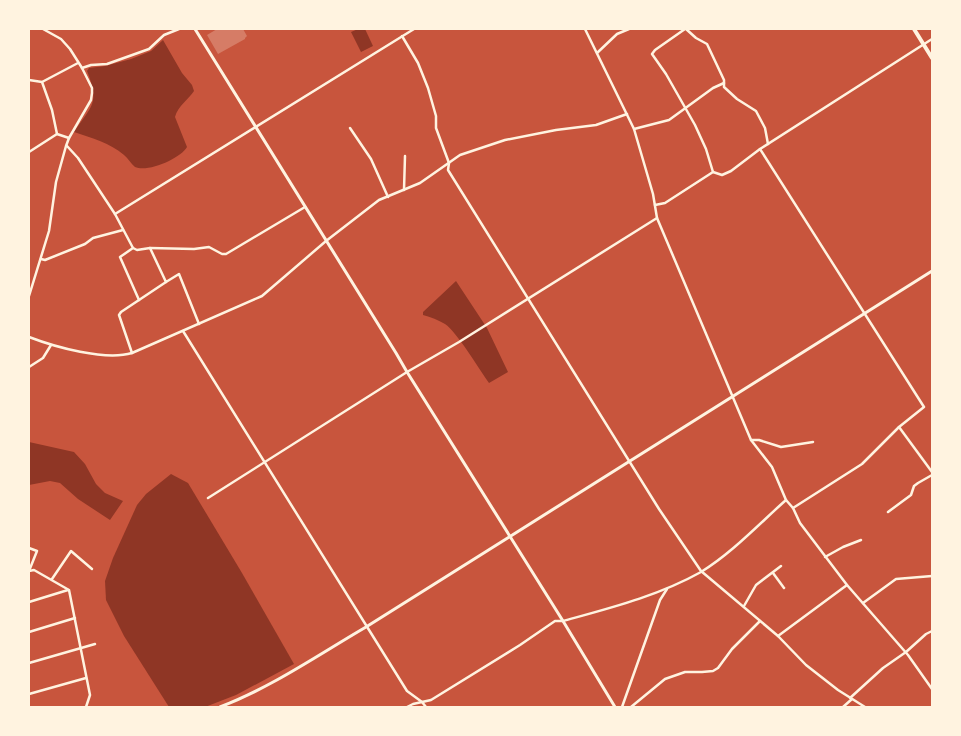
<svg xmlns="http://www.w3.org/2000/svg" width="961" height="736" font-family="'Exo 2',sans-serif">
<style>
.water{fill:#8f3625}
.building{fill:#d67c66}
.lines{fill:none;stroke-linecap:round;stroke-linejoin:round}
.minor{stroke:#fff3e0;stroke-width:2.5}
.tertiary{stroke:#fff3e0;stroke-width:3}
.secondary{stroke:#fff3e0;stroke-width:4}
</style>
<rect width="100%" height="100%" fill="#c8553d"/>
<g class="water">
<path d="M358,29H365L373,46L361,52L351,32Z"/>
<path d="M163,40L182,73L192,85L194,91C188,100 178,106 175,117L187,147C181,158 148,173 135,167C131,164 128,158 124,155C110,143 92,138 74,132C92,105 100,104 87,71L89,68L105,66L131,59L151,51Z"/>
<path d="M456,281L487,328L508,372L489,383C479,369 457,332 445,324C438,320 431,317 423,315V312Z"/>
<path d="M29,442L74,452L85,464L96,484L105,493L123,501L110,520L78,499L60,483L50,481L29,485Z"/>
<path d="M171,474L188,483L242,573L294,664L236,695L205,707H169L124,636L106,600L105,581L113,558L137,505L146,494Z"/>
</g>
<path class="building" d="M217,29H243L247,36L245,38V39L218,54L207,35Z"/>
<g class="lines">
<g class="minor">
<path d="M585,29L634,129L653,194L657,218L751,440L772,467L786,500L793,508L800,523L847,585L908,655L932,689"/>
<path d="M685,29L655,50L652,54L666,74L695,125L706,149L713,172"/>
<path d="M686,29L696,38L707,44L724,80V87L737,99L756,111L765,128L768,144"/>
<path d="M402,36L418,63L428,88L436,116V128L449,163L448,170L659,509L701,571L778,636L806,665L838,690L865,707"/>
<path d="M597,53L617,34L629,29"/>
<path d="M82,68L91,65L107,64L149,49L164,35L179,29"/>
<path d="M29,80L42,82L52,110L57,134"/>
<path d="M42,82L78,63"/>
<path d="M350,128L371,159L388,197"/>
<path d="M634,129L669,120L713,88L724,83"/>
<path d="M67,146L78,158L115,214L133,248L137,250L150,248L166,282L179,274L199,324"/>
<path d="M760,149L924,407L899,427L862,464L793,508"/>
<path d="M29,152L57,134L69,138"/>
<path d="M404,190L405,156"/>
<path d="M655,205L665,203L713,172L722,175L731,171L760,149L932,39"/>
<path d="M115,214L414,29"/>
<path d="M133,248L120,257L139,300"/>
<path d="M150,248L194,249L209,247L222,254H226L305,207"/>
<path d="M41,259L45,260L85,244L93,238L123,230"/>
<path d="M29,296L49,231L56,182L66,146L69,138L91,100L92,93V88L82,68L70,49L61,39L43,29"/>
<path d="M183,331L407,691L422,702L426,707"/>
<path d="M29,337C55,347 105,361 132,353L262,296L326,241L379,200L420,183L460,155L505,140L556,130L596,125L627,114"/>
<path d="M132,353L119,315L121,312L166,282"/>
<path d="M29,367L43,358L51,345"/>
<path d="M899,427L932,472"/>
<path d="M751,440H759L781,447L813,442"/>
<path d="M208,498L407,372L459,342L657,218"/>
<path d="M888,512L911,495L914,486L918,483L932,475"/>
<path d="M29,548L37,551L29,571"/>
<path d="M825,557L843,547L861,540"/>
<path d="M29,571L34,570L69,590L90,695L86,707"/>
<path d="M773,573L784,588"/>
<path d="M52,579L71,551L92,569"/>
<path d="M29,602L68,590"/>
<path d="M863,603L896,579L932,576"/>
<path d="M744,606L756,585L781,566"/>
<path d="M29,632L75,618"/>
<path d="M778,636L847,585"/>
<path d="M29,663L95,644"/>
<path d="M29,694L86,678"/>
<path d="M850,698L883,668L906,652L926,634L932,631"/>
<path d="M407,707L413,704L431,700L520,645L555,621H563C610,608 658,596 701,572C732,553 759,524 786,500"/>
<path d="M622,707L660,600L667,589"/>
<path d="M631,707L665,679L685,672H702L713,671L718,668L732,649L760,621"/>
<path d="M843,707L852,699"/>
</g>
<g class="tertiary">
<path d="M195,29L396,353L407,372L563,621L615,707"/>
<path d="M220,707C272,687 318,655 366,627L932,271"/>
</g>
<path class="secondary" d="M914,29L932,58"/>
</g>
<rect width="961" height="736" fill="none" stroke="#fff3e0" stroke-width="60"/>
</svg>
